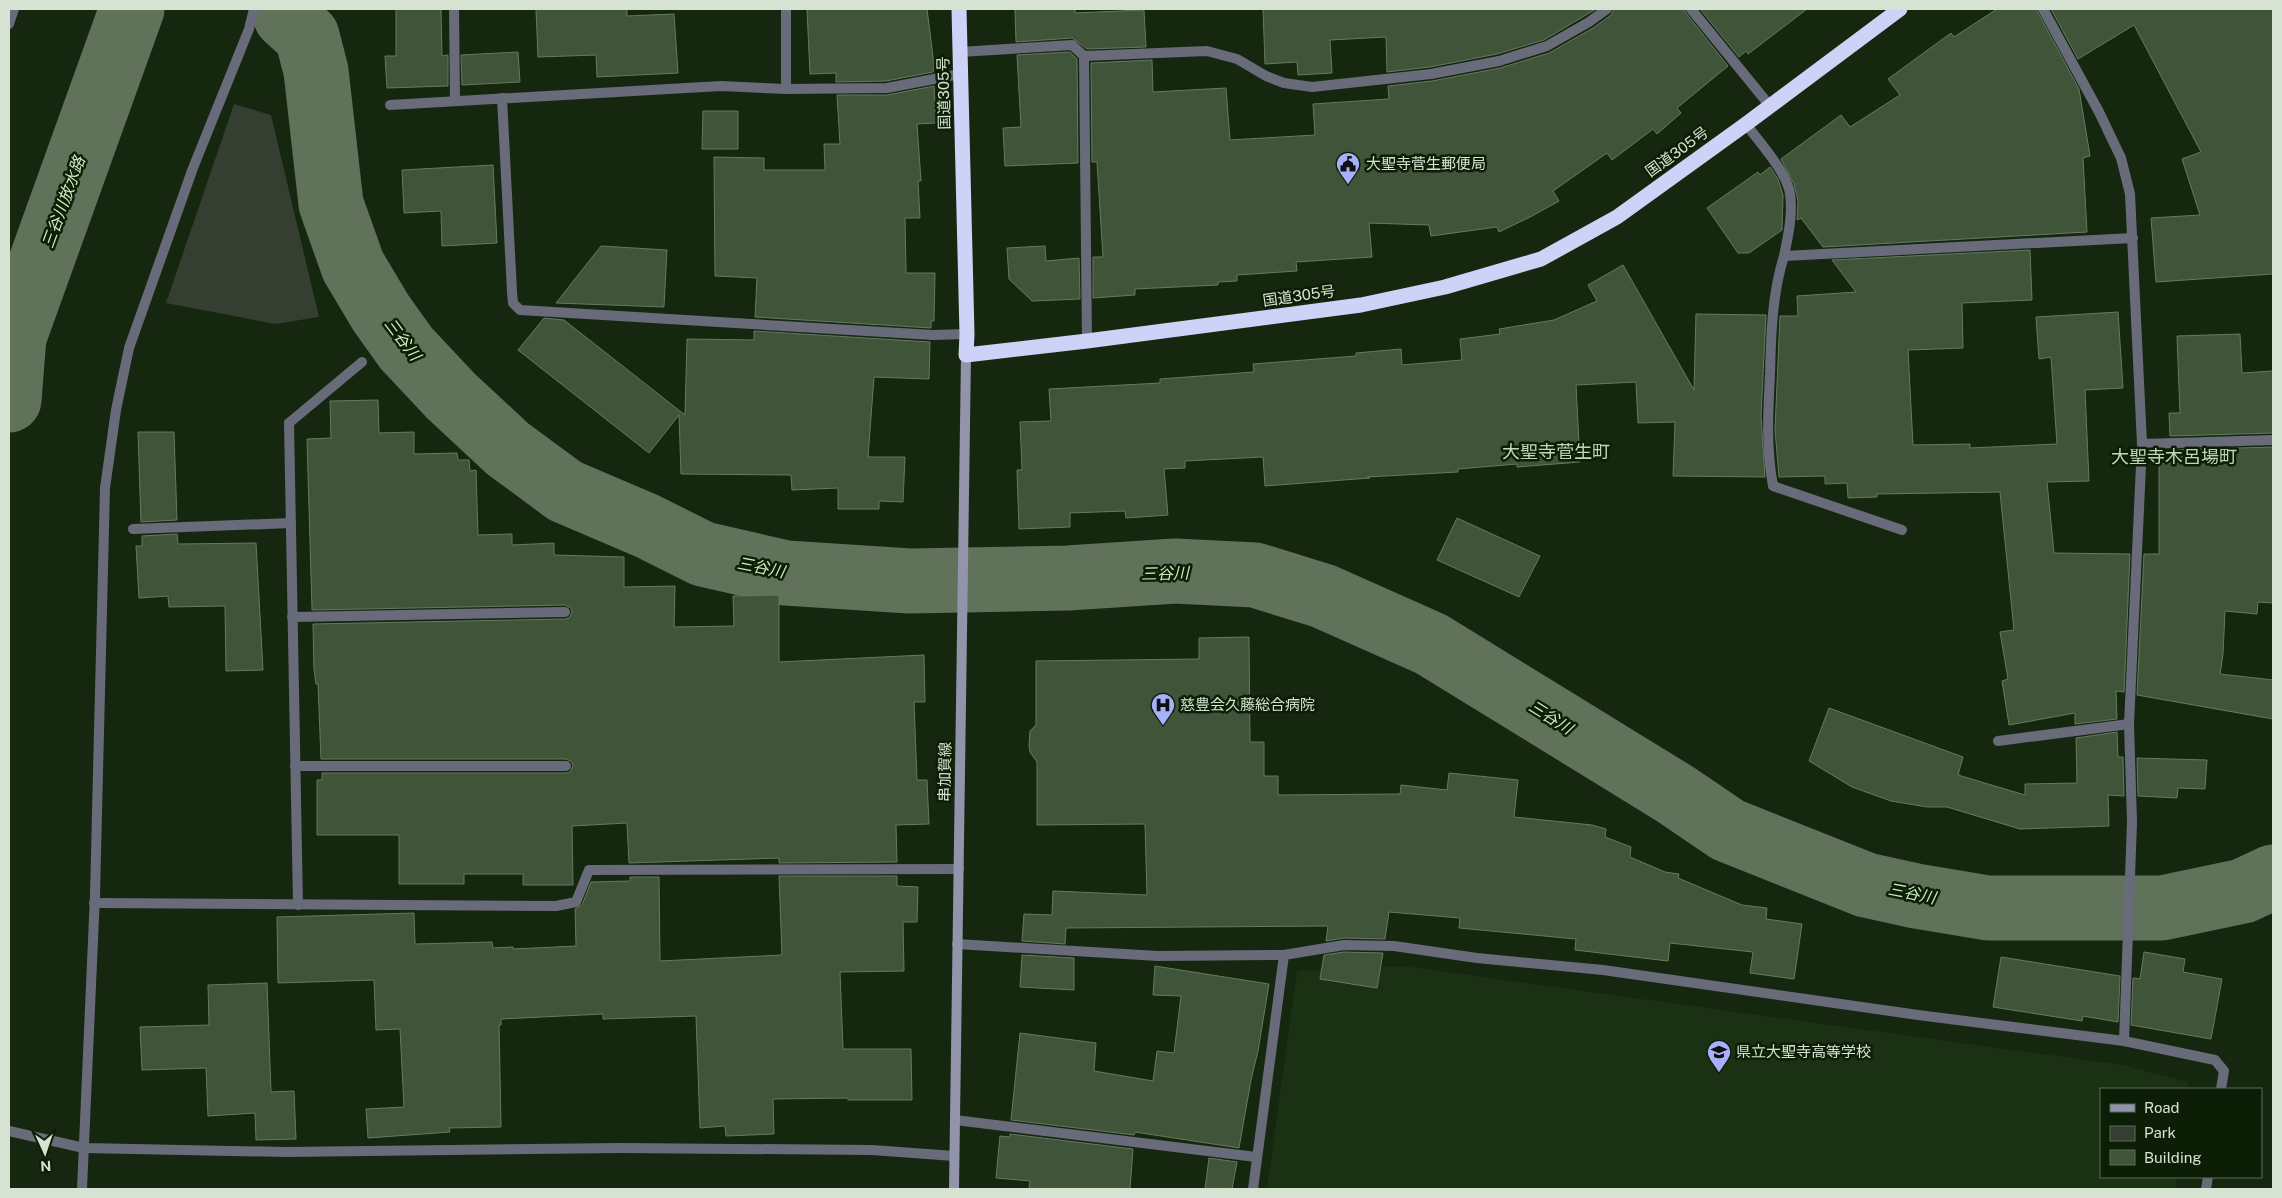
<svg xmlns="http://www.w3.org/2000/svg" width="2282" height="1198" font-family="'Public Sans','Noto Sans JP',sans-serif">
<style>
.built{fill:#1b3113}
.green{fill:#343f31}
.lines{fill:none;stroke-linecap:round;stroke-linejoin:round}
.river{stroke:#61725b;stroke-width:65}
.building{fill:#3f5439;stroke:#657b5e}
.lane{stroke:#686b79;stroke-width:10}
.street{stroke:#686b79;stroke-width:10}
.secondary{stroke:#9194ab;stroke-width:10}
.highway{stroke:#cdd2f6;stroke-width:15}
.labels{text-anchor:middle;stroke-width:5;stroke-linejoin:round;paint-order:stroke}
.street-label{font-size:15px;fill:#d6e2d2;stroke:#0c1e06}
.poi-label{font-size:15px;fill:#d6e2d2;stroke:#0c1e06;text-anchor:start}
.water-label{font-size:16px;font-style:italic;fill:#caecbf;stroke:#0c1e06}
.quarter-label{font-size:18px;fill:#bfd7b7;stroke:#0c1e06}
</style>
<rect width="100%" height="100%" fill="#15270f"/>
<path class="built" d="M1403,966L2122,1065L2189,1082L2188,1089H2101V1177H2176L2175,1189H1267L1297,971Z"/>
<path class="green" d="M234,104L271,115L319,317L275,324L166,303Z"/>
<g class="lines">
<g class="river">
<path d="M286,17L307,36L316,71L331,204L353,266L381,313L406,348L451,396L508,449L565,491L647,526L703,554L786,573L910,581L1068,578L1175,571L1255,575L1323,596L1431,644L1675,794L1728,830L1866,885L1916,896L1988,908H2162L2243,891L2273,877"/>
<path d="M9,400L14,337L132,9"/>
</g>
</g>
<g class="building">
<path d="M396,9H441L442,56L448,55V86L387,88L385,56H396Z"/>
<path d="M536,9H627V16L674,14L678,73L597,77L596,55L538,57Z"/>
<path d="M807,9H927L934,65L933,72L886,81L836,82V73L810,74Z"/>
<path d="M1015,9H1075V13L1144,10L1146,47L1087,49L1072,38L1016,42Z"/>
<path d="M1263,9H1596L1544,40L1497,54L1430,67L1387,72L1386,37L1330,40L1332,73L1298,75L1297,62L1265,64Z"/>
<path d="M1614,9H1684L1686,13L1728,66L1677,108L1681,113L1657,134L1653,129L1612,160L1607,153L1553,191L1559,201L1532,216L1499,232L1497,227L1431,236L1429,225L1369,223L1372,257L1296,262L1297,271L1237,275V281L1218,282V285L1135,289V295L1093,298V257H1103L1097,162H1092L1091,63L1152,60L1153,92L1226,88L1230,140L1315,135L1313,104L1389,99L1388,86L1432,81L1500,68L1549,53L1593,28L1611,15Z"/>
<path d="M1700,9H1807L1748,54L1746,51L1739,57Z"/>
<path d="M1997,9H2036L2079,89L2090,156L2083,158L2087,232L1823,247L1801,218L1797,220L1798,201L1794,184L1781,159L1841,115L1850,127L1900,95L1888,79L1951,33L1954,37Z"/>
<path d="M2051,9H2273V274L2156,282L2151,218L2200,215L2182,159L2201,152L2134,25L2078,59Z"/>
<path d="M518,52L520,82L462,85L461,55Z"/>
<path d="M1070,52L1077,59L1078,163L1005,166L1003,128L1021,127L1017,55Z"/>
<path d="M934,86L936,123L917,124L921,181H918L920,218H905L906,273H935L934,321H931V328L755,317L757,278L715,276L714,157L764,158V170H825L824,144H840L837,95H887Z"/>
<path d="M703,111H738V149H702Z"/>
<path d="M493,165L497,243L442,246L441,211L404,213L402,170Z"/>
<path d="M1770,167L1778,179L1783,195L1782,230L1749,253H1738L1707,208L1758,172L1760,175Z"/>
<path d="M601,246L667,250L664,307L556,303Z"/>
<path d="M1045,246L1046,261L1079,258L1080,299L1032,301L1009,279L1007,248Z"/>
<path d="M2030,250L2032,300L1962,303L1963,348L1908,350L1913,445L1970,444V448L2057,444L2051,357L2039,359L2036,317L2118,312L2123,388L2085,390L2089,481L2047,482L2054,553L2130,554L2124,692L2116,691L2117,719L2075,724V713L2009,725L2002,681L2008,679L2000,632L2014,630L2000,492L1877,494V497L1848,498L1847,483L1825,484V476L1779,477L1775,430L1780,316H1798L1797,296L1856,292L1832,260Z"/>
<path d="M1623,265L1694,390L1696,314L1766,315L1761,416L1765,477L1673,476L1675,422L1638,423L1636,382L1576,385L1580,462L1517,467V464L1458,469V472L1367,477L1370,478L1265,486L1263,457L1185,461V468L1164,469L1168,515L1126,518L1125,511L1070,513V527L1019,529L1017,470H1022L1020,422L1051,421L1049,389L1160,383V379L1254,372L1253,364L1356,356V353L1401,349L1402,365L1462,360L1460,339L1500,334L1499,329L1554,320L1597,301L1588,285Z"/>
<path d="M544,318L564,320L685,415L687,339L754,340V331L930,342L929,379L874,377L868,457H905L903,502L879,501V509H838V488L792,490L791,475L681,474L679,415L649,453L518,350Z"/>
<path d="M2240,334L2242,373L2273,371V433L2170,436L2169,413H2180L2177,336Z"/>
<path d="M378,400L379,433L414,432V454L457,453L458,460H469L470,471L476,470L478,535L512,534V545L554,543V555L624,557V587L675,586L674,627L734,626L733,596L779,595V662L924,655L925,702H914L917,780H927L929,824L896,825L897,862L779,863V858L629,863L627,823L572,826L573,885H523V874H464V884H399V835H317V780H322V773H566L570,772L573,766L572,762L566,759H321L318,684H316L314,669L313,624L565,619L569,618L572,612L571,608L565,605L312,610L307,439L331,438L330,401Z"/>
<path d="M138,432H174L177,520L141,522Z"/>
<path d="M2273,447V603L2258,602L2257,614L2225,611L2223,654L2220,674L2273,680V719L2137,695L2144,554H2159V464L2171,463V450Z"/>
<path d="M1457,518L1540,556L1519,597L1437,560Z"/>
<path d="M177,534L178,544L256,543L263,670L226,671L225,606L169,607L168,596L139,598L136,546H142V536Z"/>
<path d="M1249,637L1250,742H1264V776H1278V795L1400,794L1401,785L1447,790L1449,773L1518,780L1514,817L1592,825L1606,829L1605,837L1631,847L1630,857L1665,872L1679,874L1678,878L1742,905L1767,908L1766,919L1802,924L1794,979L1750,973L1753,952L1670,943L1668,961L1575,950L1576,939L1459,928L1460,918L1389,912L1385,939L1344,938L1326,941L1328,926L1066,928L1065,944L1022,941L1024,914L1052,915L1053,891L1147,895L1145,824L1037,825V762L1030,752L1029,745L1030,731L1036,725V661L1199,659V638Z"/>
<path d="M1829,708L1963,757L1958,775L2025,795V784L2077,783L2076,738L2117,732L2118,757H2123L2124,796L2108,795L2109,826L2020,829L1947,807H1927L1891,801L1852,787L1809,761Z"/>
<path d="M2137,758L2207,760L2205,789L2178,788L2177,798L2138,796Z"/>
<path d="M779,876H897V886L918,887L917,922H903L904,971L840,972L843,1049H911L912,1100H848V1098L773,1099L774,1134L726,1136L725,1126L700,1128L696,1016L603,1019V1014L501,1019V1025H499L501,1127L449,1128L450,1132L368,1138L366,1109L404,1107L400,1029L376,1030L374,980L278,983L277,917L414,913L415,944L492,942L493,948L513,947V949L576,946L575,909L582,905L591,882L630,881V877H659L660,961L782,955Z"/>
<path d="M1344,952L1383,953L1377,988L1320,979L1324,955Z"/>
<path d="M2144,952L2185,959L2183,972L2222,979L2211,1039L2131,1025L2133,978L2140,979Z"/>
<path d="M1022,955L1074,958V990L1020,987Z"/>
<path d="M2001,957L2120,976L2118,1022L2083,1016L2082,1021L1993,1007Z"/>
<path d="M1155,966L1269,984L1258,1051L1251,1080L1239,1148L1135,1132L1134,1135L1011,1120L1020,1033L1096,1043L1094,1071L1153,1081L1157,1051L1174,1053L1181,996L1153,995Z"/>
<path d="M267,983L271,1092L294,1091L296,1139L256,1140L255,1113L208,1116L206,1068L142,1070L140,1027L209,1025L208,985Z"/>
<path d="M1010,1134L1133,1149L1130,1189H1029L1030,1181L996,1178L1000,1136L1010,1137Z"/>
<path d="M1209,1158L1237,1162L1232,1189H1205Z"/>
</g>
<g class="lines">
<g class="lane">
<path d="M1084,56L1207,51L1237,59L1266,76L1284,83L1312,87L1431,74L1499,61L1547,46L1589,22L1607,9"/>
<path d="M289,423L362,362"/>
<path d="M133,529L291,523"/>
<path d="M292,617L565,612"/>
<path d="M1998,741L2129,724"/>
<path d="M295,766H566"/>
<path d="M955,1120L1256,1157"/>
<path d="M1253,1189L1284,955"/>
</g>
<g class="street">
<path d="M454,9L455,101"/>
<path d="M1691,9L1770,106"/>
<path d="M2043,9L2099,112L2121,158L2130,194L2142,444L2129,724L2132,822L2124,1041"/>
<path d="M9,24L14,9"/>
<path d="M960,52L1072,45L1084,56L1087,341"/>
<path d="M786,89V9"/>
<path d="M502,98L512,292L513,303L520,310L933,335L967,334"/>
<path d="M390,105L721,86L786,89L887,88L960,74"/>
<path d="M1746,124C1759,142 1787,172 1790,194C1793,215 1788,236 1784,256L2133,238"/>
<path d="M1784,256C1772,294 1771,335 1770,374C1768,412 1766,448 1773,486L1902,530"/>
<path d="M289,423L298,905"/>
<path d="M2142,444L2273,440"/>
<path d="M94,903L556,906L576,902L589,870L959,869"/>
<path d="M957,944L1158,956L1284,955L1344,945L1394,946L1477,958L1603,970L1918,1015L2124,1041L2215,1060L2224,1071L2221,1089"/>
<path d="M9,1131L84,1148L286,1152L621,1148L872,1150L954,1156"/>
<path d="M82,1189L95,895L105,488L116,410L129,348L193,168L249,29L254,9"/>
<path d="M2206,1189L2208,1177"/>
</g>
<path class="secondary" d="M954,1189L966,355"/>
<path class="highway" d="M959,9L967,334L966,355L1087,341L1361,305L1445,287L1541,259L1617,217L1746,124L1900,9"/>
</g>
<defs>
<g id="civic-pin" transform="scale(1.25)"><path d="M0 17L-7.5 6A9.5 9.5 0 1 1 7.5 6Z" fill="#a8b0fc" stroke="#0c1e06"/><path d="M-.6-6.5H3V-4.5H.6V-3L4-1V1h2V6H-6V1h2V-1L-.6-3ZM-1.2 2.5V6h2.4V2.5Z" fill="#111"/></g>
<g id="hospital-pin" transform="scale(1.25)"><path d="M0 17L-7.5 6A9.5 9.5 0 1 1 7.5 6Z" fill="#a8b0fc" stroke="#0c1e06"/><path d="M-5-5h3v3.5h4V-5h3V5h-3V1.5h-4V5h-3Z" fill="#111"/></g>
<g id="school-pin" transform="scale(1.25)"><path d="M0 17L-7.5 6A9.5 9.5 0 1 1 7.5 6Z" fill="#a8b0fc" stroke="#0c1e06"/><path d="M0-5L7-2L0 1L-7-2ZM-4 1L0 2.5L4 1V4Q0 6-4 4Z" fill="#111"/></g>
</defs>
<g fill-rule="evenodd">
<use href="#civic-pin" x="1348" y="164"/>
<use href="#hospital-pin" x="1163" y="705"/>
<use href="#school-pin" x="1719" y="1052"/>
</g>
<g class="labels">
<g class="street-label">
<text transform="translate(944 93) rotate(-91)" y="5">国道305号</text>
<text transform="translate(1677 152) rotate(-36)" y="5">国道305号</text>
<text transform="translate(1299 296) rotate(-8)" y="5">国道305号</text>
<text transform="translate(945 772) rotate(-89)" y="5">串加賀線</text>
</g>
<g class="poi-label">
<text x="1366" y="169">大聖寺菅生郵便局</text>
<text x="1180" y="710">慈豊会久藤総合病院</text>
<text x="1736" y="1057">県立大聖寺高等学校</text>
</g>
<g class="water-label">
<text transform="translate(63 202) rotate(-70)" y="6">三谷川放水路</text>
<text transform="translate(403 339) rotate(53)" y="6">三谷川</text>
<text transform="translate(761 567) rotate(11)" y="6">三谷川</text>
<text transform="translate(1165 573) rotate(-1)" y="6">三谷川</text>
<text transform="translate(1551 717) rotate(32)" y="6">三谷川</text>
<text transform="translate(1912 893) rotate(11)" y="6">三谷川</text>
</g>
<g class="quarter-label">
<text x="1556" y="458">大聖寺菅生町</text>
<text x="2174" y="463">大聖寺木呂場町</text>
</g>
</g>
<rect width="2282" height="1198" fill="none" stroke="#d6e2d2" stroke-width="20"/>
<rect x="2100" y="1088" width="162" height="90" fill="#0c1e06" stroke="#5d6c58"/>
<rect x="2110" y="1104" width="25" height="8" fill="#9194ab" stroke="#5d6c58"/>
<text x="2144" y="1113" font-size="15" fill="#d6e2d2">Road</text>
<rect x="2110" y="1126" width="25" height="15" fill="#343f31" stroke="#5d6c58"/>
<text x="2144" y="1138" font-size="15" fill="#d6e2d2">Park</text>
<rect x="2110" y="1150" width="25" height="15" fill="#3f5439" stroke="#5d6c58"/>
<text x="2144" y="1163" font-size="15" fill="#d6e2d2">Building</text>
<g transform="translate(45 1153) rotate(177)" stroke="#0c1e06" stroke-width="4" paint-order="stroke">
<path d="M0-4L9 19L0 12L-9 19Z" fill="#d6e2d2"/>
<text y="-8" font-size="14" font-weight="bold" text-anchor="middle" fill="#d6e2d2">N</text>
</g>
</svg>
